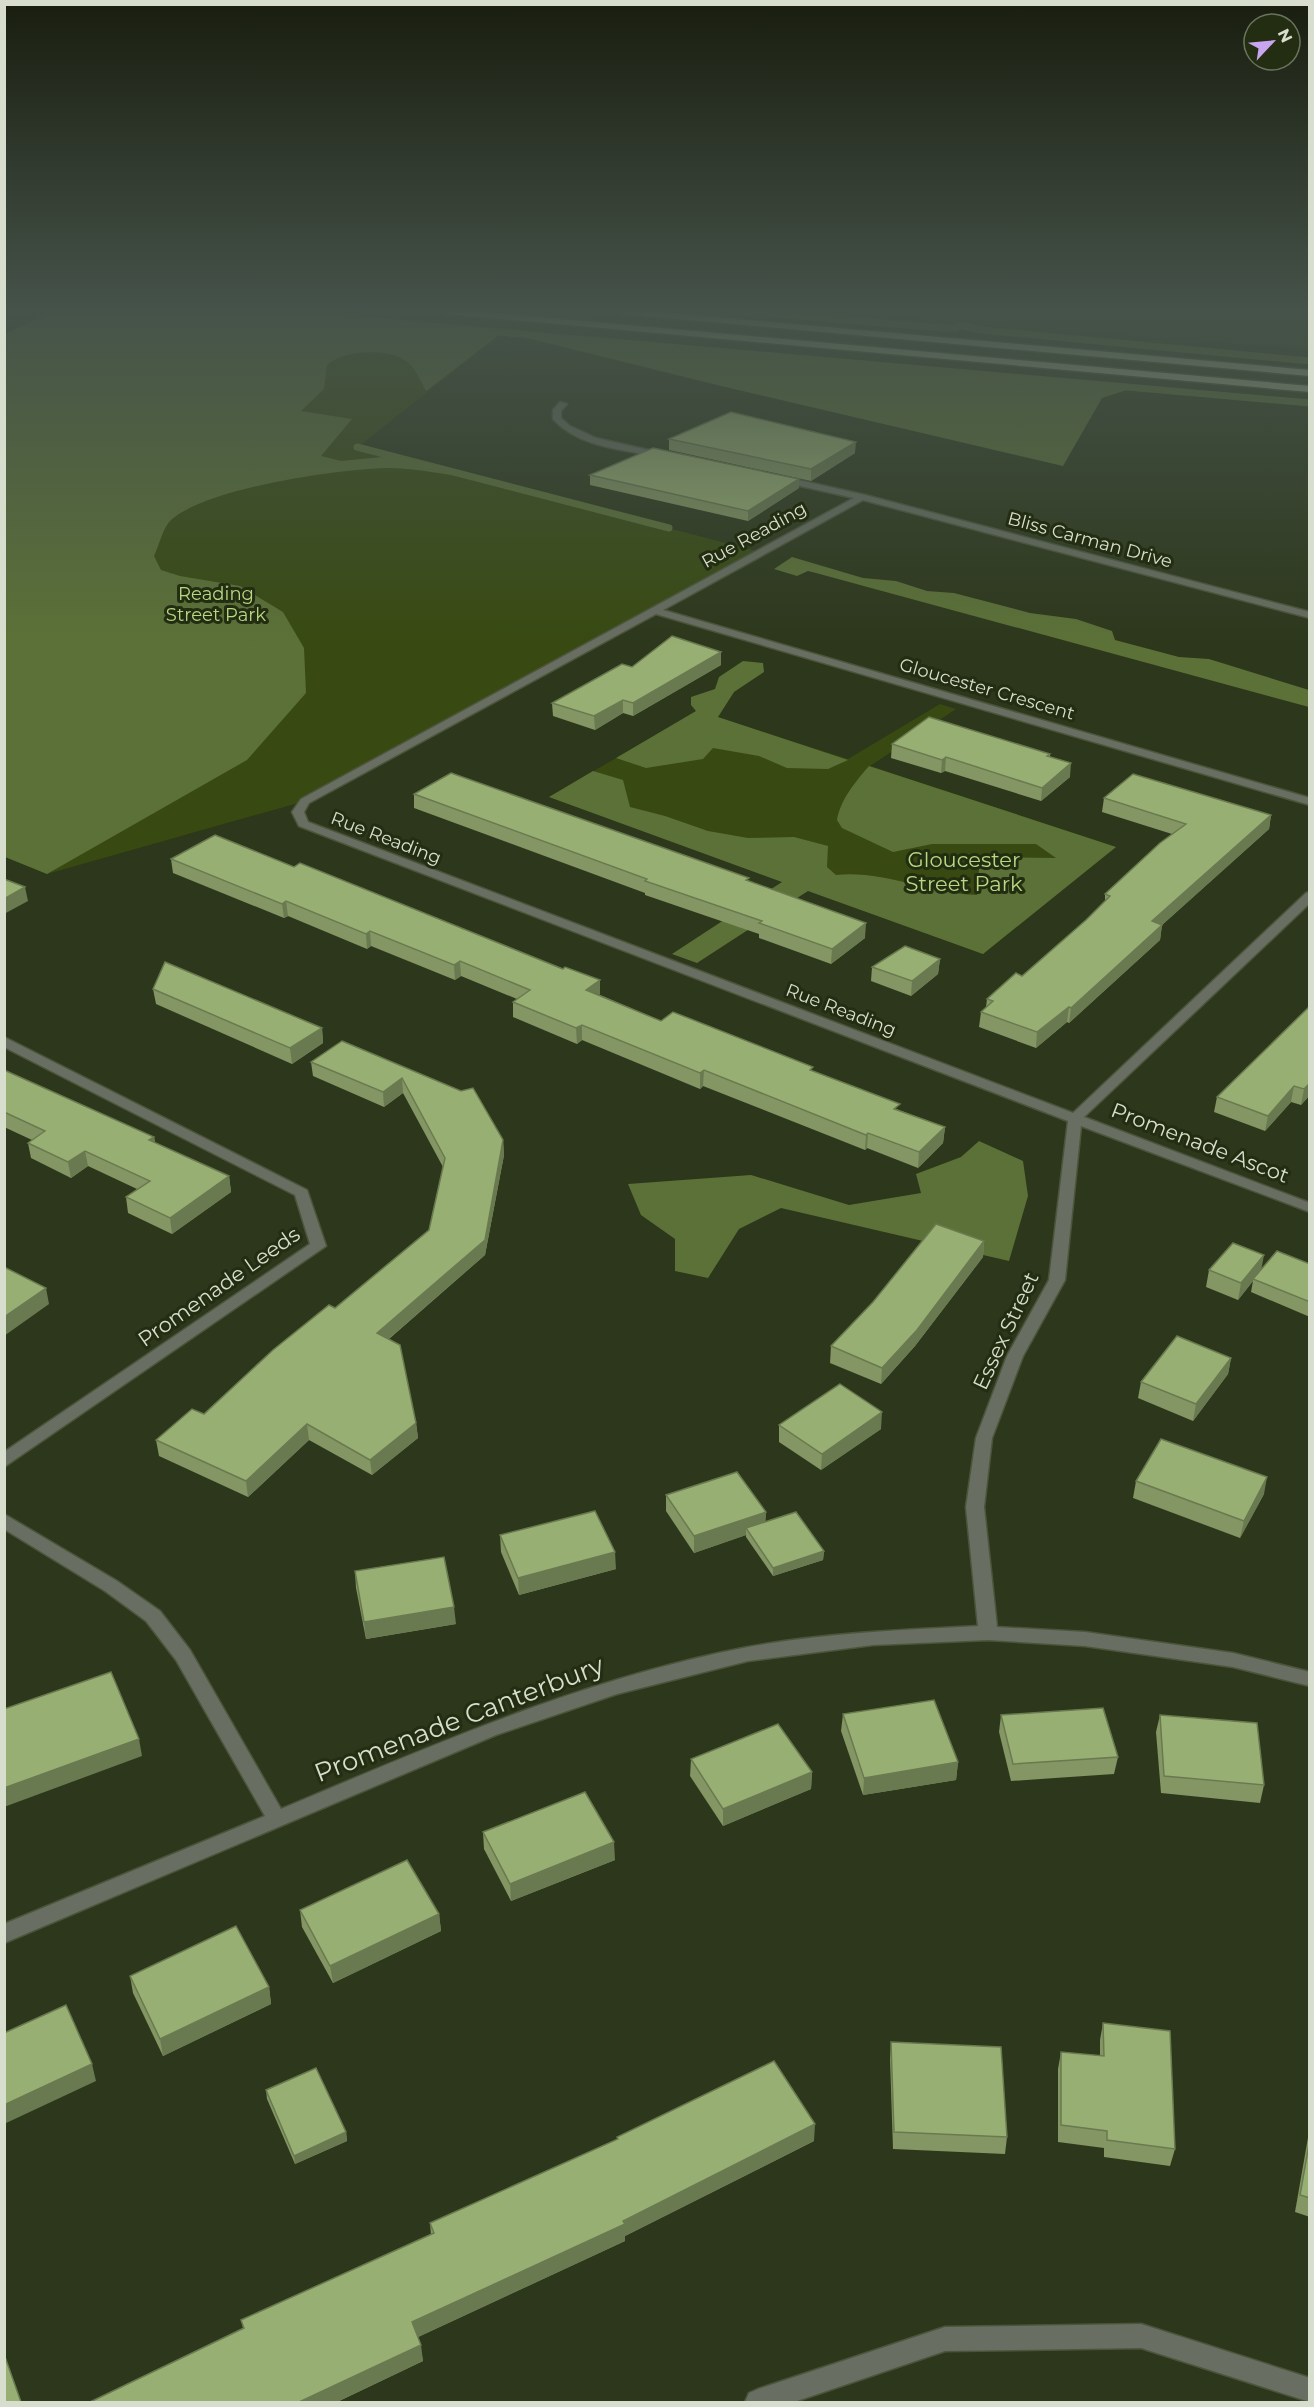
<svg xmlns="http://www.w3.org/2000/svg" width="1314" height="2407" font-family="Montserrat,sans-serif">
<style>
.built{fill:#34401d}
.green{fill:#384a11}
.forest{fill:#5c7137}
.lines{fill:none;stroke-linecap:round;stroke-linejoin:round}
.stream{stroke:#5d7238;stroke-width:7}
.minor-casing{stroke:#4c553b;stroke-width:3}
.highway-casing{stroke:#4c553b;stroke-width:3}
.minor{fill:#686e61;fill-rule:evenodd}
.highway{fill:#b1bf9e;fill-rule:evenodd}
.wall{fill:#839663}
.shaded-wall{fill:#6a7a50}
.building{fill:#98af73;stroke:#6a7a50;stroke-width:1.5}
.labels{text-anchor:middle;stroke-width:6;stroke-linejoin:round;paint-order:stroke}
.far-street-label{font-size:18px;fill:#d7decd;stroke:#232d11}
.far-park-label{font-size:18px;fill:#b8d883;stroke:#232d11}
.park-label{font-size:21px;fill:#b8d883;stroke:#232d11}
.street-label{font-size:21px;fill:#d7decd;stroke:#232d11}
.near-street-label{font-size:26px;fill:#d7decd;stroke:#232d11}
</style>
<rect width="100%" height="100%" fill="#2d371b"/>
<path class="built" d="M834,311H1309V349L955,323Z"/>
<g class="green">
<path d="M55,311H257L503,332L358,447L760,552L305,801L47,874L5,856V334Z"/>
<path d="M940,704L956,709L870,766L1116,847L983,954L549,797L697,711L848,759Z"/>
</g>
<g class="forest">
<path d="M55,311H257L703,351L823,359L1133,388L1102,398L1063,466L721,386L503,332L426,391C421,382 414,365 405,360C386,348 343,350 327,365L324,389L301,411L352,419L321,456L341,461L393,456L478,479C449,475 420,469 391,468C343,468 206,488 171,520C163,527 159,546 154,556L161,570L180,576L240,586L283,612L304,648L306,693L247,760L47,874L5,857L4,334Z"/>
<path d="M792,557L863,578L896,581L927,591L954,593L1030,613L1076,619L1112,631L1115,640L1179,657L1209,659L1309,690V707L816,573L808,571L797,576L774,569Z"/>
<path d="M743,661L763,663L764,672L734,692L718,717L848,760L828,769L787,768L759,756L713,748L703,759L646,768L616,758L696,711L691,705V697L715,689L719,677Z"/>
<path d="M869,766L1116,847L983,954L808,891L697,963L672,954L782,882L549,797L593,771L623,780L630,807L665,816L708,831L748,838L794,837L828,846L827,867L836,875C883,870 930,894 977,895L980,857L1056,858L1036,844H932L893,852L842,828L837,820C840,800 856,781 869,766Z"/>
<path d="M979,1141L1023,1161L1028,1196L1009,1261L781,1208L739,1229L708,1278L675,1271V1239L641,1215L628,1184L751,1175L849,1205L921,1193L916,1174L961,1157Z"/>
</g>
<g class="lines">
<g class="stream">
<path d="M257,311L1310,403"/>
<path d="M739,311L944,328H956L960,325L981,330L1310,361"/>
<path d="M357,447L669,528"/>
</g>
<g class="minor-casing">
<g id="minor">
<path d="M560,402L567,404L561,411V418L570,426L596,438L670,455L666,458C629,450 580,449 553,419V410Z"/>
<path d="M781,476L865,495L1310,612V618L863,500L663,610L1310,798V805L656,614L309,803L304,812L308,822L1073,1113L1306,893L1310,892V903L1084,1117L1310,1203V1212L1081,1126L1065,1280L1023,1356L992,1438L984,1507L997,1627L1085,1632L1233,1653L1310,1672V1686L1233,1667L1085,1646L988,1640L873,1645L748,1661L617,1694L496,1735L4,1943V1924L265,1816L176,1660L146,1621L105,1591L4,1529V1514L117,1581L160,1611L190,1650L281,1809C433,1745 585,1678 748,1647C823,1633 901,1630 978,1626L966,1507L976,1438L1007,1356L1049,1280L1068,1121L299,826L292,812L301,799L854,498L778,481V477Z"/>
<path d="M4,1037L307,1190L326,1246L4,1467V1452L310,1244L295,1195L4,1047Z"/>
<path d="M1141,2324L1310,2378V2402L1141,2348L945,2351L794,2402H745L749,2393L758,2389L945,2327Z"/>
</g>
</g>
<g class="highway-casing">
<g id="highway">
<path d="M443,311H471L1310,386V392L447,314Z"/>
<path d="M619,311H647L1310,370V376L623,314Z"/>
</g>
</g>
<use href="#minor" class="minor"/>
<use href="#highway" class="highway"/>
</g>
<g class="wall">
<path d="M669,439L855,453L811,481L669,450Z"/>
<path d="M590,475L799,479V488L748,521L590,485Z"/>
<path d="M721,652V665L633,716L623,713L595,730L553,716L552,703L632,667Z"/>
<path d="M892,744L1050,754V757L1070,777L1041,801L945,771L941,773L891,758Z"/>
<path d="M414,794L749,881L865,938L831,964L759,938V934L645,895V893L414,808Z"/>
<path d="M1104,798L1271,815L1269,829L1162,925L1160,940L1069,1023L1067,1022L1036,1048L979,1027L981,1012L986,1007L987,999L1022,976L1086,920L1105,901V894L1172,834L1102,812Z"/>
<path d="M171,859L600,995L661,1021L813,1072L899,1110L945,1127L943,1143L918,1168L867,1148L865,1150L703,1086L700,1089L582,1040L577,1044L513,1017V1002L517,999L461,976L455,980L371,946L367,949L288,916L284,918L173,873Z"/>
<path d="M940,959L938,974L911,996L871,981L872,967Z"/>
<path d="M153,989L322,1028L323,1043L292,1064L156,1004Z"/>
<path d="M1310,1006V1095L1301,1105L1291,1102L1265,1131L1214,1112L1217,1097Z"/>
<path d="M342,1041L503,1140L504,1155L485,1255L389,1339L416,1423L418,1438L372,1475L309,1440L248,1497L159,1456L156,1440L204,1414L335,1308L429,1230L443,1167L403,1093L384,1107L313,1076L311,1062Z"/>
<path d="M4,1070L154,1137L155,1143L229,1176L231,1192L172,1234L128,1213L126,1197L137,1189L88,1166L71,1178L31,1158L28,1143L32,1140L4,1127Z"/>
<path d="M984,1241L983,1257L915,1346L881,1384L830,1363L831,1346Z"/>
<path d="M1310,1264V1317L1251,1292L1253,1281L1238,1300L1206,1287L1209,1270H1261Z"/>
<path d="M1231,1358L1228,1374L1193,1421L1138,1398L1141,1382Z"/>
<path d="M779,1425L881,1429L821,1470L779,1442Z"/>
<path d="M1136,1481L1264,1494L1240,1538L1133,1498Z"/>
<path d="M666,1495L766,1512L765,1522L824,1551L823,1560L773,1576L746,1537V1535L694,1553L666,1511Z"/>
<path d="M500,1535L616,1569L519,1595L501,1552Z"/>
<path d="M355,1571L456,1624L366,1639L356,1588Z"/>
<path d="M843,1714L958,1762L956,1780L863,1795L841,1731Z"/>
<path d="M1001,1715L1118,1757L1114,1774L1011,1781L999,1732Z"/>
<path d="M1160,1715L1264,1785L1260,1803L1161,1793L1156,1732Z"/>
<path d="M691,1759L812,1772L811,1789L723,1826L690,1776Z"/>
<path d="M483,1832L615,1860L511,1901L484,1849Z"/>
<path d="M300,1910L439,1914L441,1931L333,1983L302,1927Z"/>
<path d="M130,1976L269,1987L271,2004L163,2056L133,1993Z"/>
<path d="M1103,2023L1175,2149L1170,2166L1104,2157V2148L1058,2142V2069L1061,2052L1100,2056V2040Z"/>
<path d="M891,2042L1007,2137L1005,2154L893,2149L890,2059Z"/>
<path d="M266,2090L346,2132L347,2141L295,2164L267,2099Z"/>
<path d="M1310,2126V2217L1295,2212Z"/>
<path d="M617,2137L814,2141L625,2236V2241L418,2337L423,2361L335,2403H88L243,2328L241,2320L431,2235L430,2223L617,2140Z"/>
</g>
<g class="shaded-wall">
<path d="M856,442L855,453L811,481V469Z"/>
<path d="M799,479V488L748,521V511Z"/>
<path d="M721,652V665L633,716V703Z"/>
<path d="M623,700V713L595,730L594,716Z"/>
<path d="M946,757L945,771L941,773L942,760Z"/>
<path d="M1071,763L1070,777L1041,801L1042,788Z"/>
<path d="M1271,815L1269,829L1162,925L1160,940L1069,1023L1071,1008L1152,921Z"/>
<path d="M25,887L28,901L4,914V899Z"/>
<path d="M286,901L288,916L284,918L282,904Z"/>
<path d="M866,923L865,938L831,964L832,949Z"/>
<path d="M370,931L371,946L367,949L366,934Z"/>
<path d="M940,959L938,974L911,996L912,981Z"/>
<path d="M460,961L461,976L455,980L454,965Z"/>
<path d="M600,980V995L586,990Z"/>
<path d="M1069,1007L1067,1022L1036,1048L1037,1032Z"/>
<path d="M582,1025V1040L577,1044L576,1028Z"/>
<path d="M322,1028L323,1043L292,1064L290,1048Z"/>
<path d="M704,1070L703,1086L700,1089V1073Z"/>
<path d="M402,1078L403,1093L384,1107L383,1092Z"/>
<path d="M1310,1083V1095L1301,1105L1304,1089Z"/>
<path d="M1294,1086L1291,1102L1265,1131L1268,1116Z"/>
<path d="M945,1127L943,1143L918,1168L919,1152Z"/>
<path d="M868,1133L867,1148L865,1150L866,1135Z"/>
<path d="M154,1137L157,1152L149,1140Z"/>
<path d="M503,1140L504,1155L485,1255L378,1348L377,1333Z"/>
<path d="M85,1151L88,1166L71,1178L68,1162Z"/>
<path d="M229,1176L231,1192L172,1234L170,1218Z"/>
<path d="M984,1241L983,1257L915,1346L881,1384L882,1368Z"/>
<path d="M1264,1255L1261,1271L1253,1279V1281L1238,1300L1241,1283Z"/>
<path d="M46,1288L49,1304L4,1336V1317Z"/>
<path d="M1231,1358L1228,1374L1193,1421L1196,1404Z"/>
<path d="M882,1412L881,1429L821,1470L822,1454Z"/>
<path d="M416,1423L418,1438L372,1475L370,1460Z"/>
<path d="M307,1424L309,1440L248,1497L246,1481Z"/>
<path d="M1267,1477L1264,1494L1240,1538L1244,1521Z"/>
<path d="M766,1512L765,1529L746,1528V1535L694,1553V1536Z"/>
<path d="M824,1551L823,1560L773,1576V1568Z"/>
<path d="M615,1552L616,1569L519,1595L518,1578Z"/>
<path d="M454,1607L456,1624L366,1639L364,1622Z"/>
<path d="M139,1739L142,1756L4,1807V1788Z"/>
<path d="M958,1762L956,1780L863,1795L864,1778Z"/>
<path d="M812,1772L811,1789L723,1826V1809Z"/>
<path d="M614,1842L615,1860L511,1901L510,1884Z"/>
<path d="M439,1914L441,1931L333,1983L330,1966Z"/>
<path d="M269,1987L271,2004L163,2056L160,2039Z"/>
<path d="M92,2064L96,2081L4,2124V2105Z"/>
<path d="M815,2124L814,2141L625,2236V2241L414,2339L412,2322L623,2221Z"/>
<path d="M346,2132L347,2141L295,2164L294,2156Z"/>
<path d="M421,2345L423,2361L335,2403H297Z"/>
</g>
<g class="building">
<path d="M731,412L856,442L811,469L669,439Z"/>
<path d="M653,448L799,479L748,511L590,475Z"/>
<path d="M672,636L721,652L633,703L623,700L594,716L552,703L622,664L632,667Z"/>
<path d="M929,717L1050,754L1047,756L1071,763L1042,788L946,757L942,760L892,744Z"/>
<path d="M451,773L749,878L746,880L866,923L832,949L759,923L762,921L645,881L647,879L414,794Z"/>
<path d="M1133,774L1271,815L1152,921L1162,925L1071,1008L1069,1007L1037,1032L981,1012L993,1001L987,999L1016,973L1022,976L1086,920L1110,896L1105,894L1160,843L1186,824L1104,798Z"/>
<path d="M215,835L294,867L300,863L563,969L565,967L600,980L586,990L661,1021L673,1012L813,1067L810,1070L900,1104L894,1109L945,1127L919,1152L868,1133L866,1135L704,1070L700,1073L582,1025L576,1028L513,1002L530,990L460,961L454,965L370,931L366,934L286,901L282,904L171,859Z"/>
<path d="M4,879L25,887L4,899Z"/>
<path d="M905,946L940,959L912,981L872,967Z"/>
<path d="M165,962L322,1028L290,1048L153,989Z"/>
<path d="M1310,1006V1083L1304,1089L1294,1086L1268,1116L1217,1097Z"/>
<path d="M342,1041L461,1091L473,1088L503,1140L485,1240L377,1333L400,1345L416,1423L370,1460L307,1424L246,1481L156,1440L192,1409L204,1414L273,1350L329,1305L335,1308L429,1230L445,1158L402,1078L383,1092L311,1062Z"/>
<path d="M4,1070L154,1137L149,1140L229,1176L170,1218L126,1197L150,1181L85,1151L68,1162L28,1143L45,1131L4,1112Z"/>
<path d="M936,1224L984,1241L917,1330L882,1368L831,1346L873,1302Z"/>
<path d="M1233,1243L1264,1255L1241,1283L1209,1270Z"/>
<path d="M1277,1251L1310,1264V1302L1253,1279Z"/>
<path d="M4,1267L46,1288L4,1317Z"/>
<path d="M1177,1336L1231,1358L1196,1404L1141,1382Z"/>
<path d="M840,1384L882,1412L822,1454L779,1425Z"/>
<path d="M1161,1439L1267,1477L1244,1521L1136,1481Z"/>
<path d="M737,1472L766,1512L694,1536L666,1495Z"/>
<path d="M595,1511L615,1552L518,1578L500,1535Z"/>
<path d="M796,1512L824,1551L773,1568L746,1528Z"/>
<path d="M444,1557L454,1607L364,1622L355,1571Z"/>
<path d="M111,1672L139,1739L4,1788V1709Z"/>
<path d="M934,1700L958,1762L864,1778L843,1714Z"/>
<path d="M1103,1708L1118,1757L1013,1764L1001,1715Z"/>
<path d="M1160,1715L1257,1723L1264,1785L1164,1776Z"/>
<path d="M778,1724L812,1772L723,1809L691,1759Z"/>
<path d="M585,1792L614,1842L510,1884L483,1832Z"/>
<path d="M407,1860L439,1914L330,1966L300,1910Z"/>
<path d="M236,1926L269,1987L160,2039L130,1976Z"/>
<path d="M66,2005L92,2064L4,2105V2033Z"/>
<path d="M1103,2023L1170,2031L1175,2149L1107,2140V2131L1061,2125V2052L1104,2056Z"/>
<path d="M891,2042L1001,2047L1007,2137L894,2132Z"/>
<path d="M774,2061L815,2124L623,2221L625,2224L412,2322L421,2345L297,2403H88L244,2328L241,2320L434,2233L430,2223L618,2139L617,2137Z"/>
<path d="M316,2068L346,2132L294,2156L266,2090Z"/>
<path d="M1310,2139V2198L1300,2195Z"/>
<path d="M4,2354L21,2402L20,2403H4Z"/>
</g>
<linearGradient id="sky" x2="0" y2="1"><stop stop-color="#191e0f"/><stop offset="0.48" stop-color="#46534a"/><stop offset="1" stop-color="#46534a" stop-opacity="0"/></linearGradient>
<rect width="1314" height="647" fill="url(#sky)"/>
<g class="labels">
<g class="far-street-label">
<text transform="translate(754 535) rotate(-29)" y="6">Rue Reading</text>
<text transform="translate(1090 540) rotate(15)" y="6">Bliss Carman Drive</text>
<text transform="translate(987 689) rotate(16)" y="6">Gloucester Crescent</text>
<text transform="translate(386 838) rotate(21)" y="6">Rue Reading</text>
<text transform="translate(841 1010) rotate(21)" y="6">Rue Reading</text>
</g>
<g class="far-park-label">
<text x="216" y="600">Reading<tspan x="216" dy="21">Street Park</tspan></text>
</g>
<g class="park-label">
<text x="964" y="867">Gloucester<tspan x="964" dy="24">Street Park</tspan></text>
</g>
<g class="street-label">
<text transform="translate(1200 1143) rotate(21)" y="7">Promenade Ascot</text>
<text transform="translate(219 1287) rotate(-35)" y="7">Promenade Leeds</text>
<text transform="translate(1006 1331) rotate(-65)" y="7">Essex Street</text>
</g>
<g class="near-street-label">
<text transform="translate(459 1719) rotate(-21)" y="9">Promenade Canterbury</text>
</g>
</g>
<rect width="1314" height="2407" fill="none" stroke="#d7decd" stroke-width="12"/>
<g transform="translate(1272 42) rotate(64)"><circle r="28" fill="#232d11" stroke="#6b745c" stroke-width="1.5"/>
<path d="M0-4.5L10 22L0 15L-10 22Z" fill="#c8a6ef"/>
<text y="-9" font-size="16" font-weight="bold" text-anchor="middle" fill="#d7decd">N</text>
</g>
</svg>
